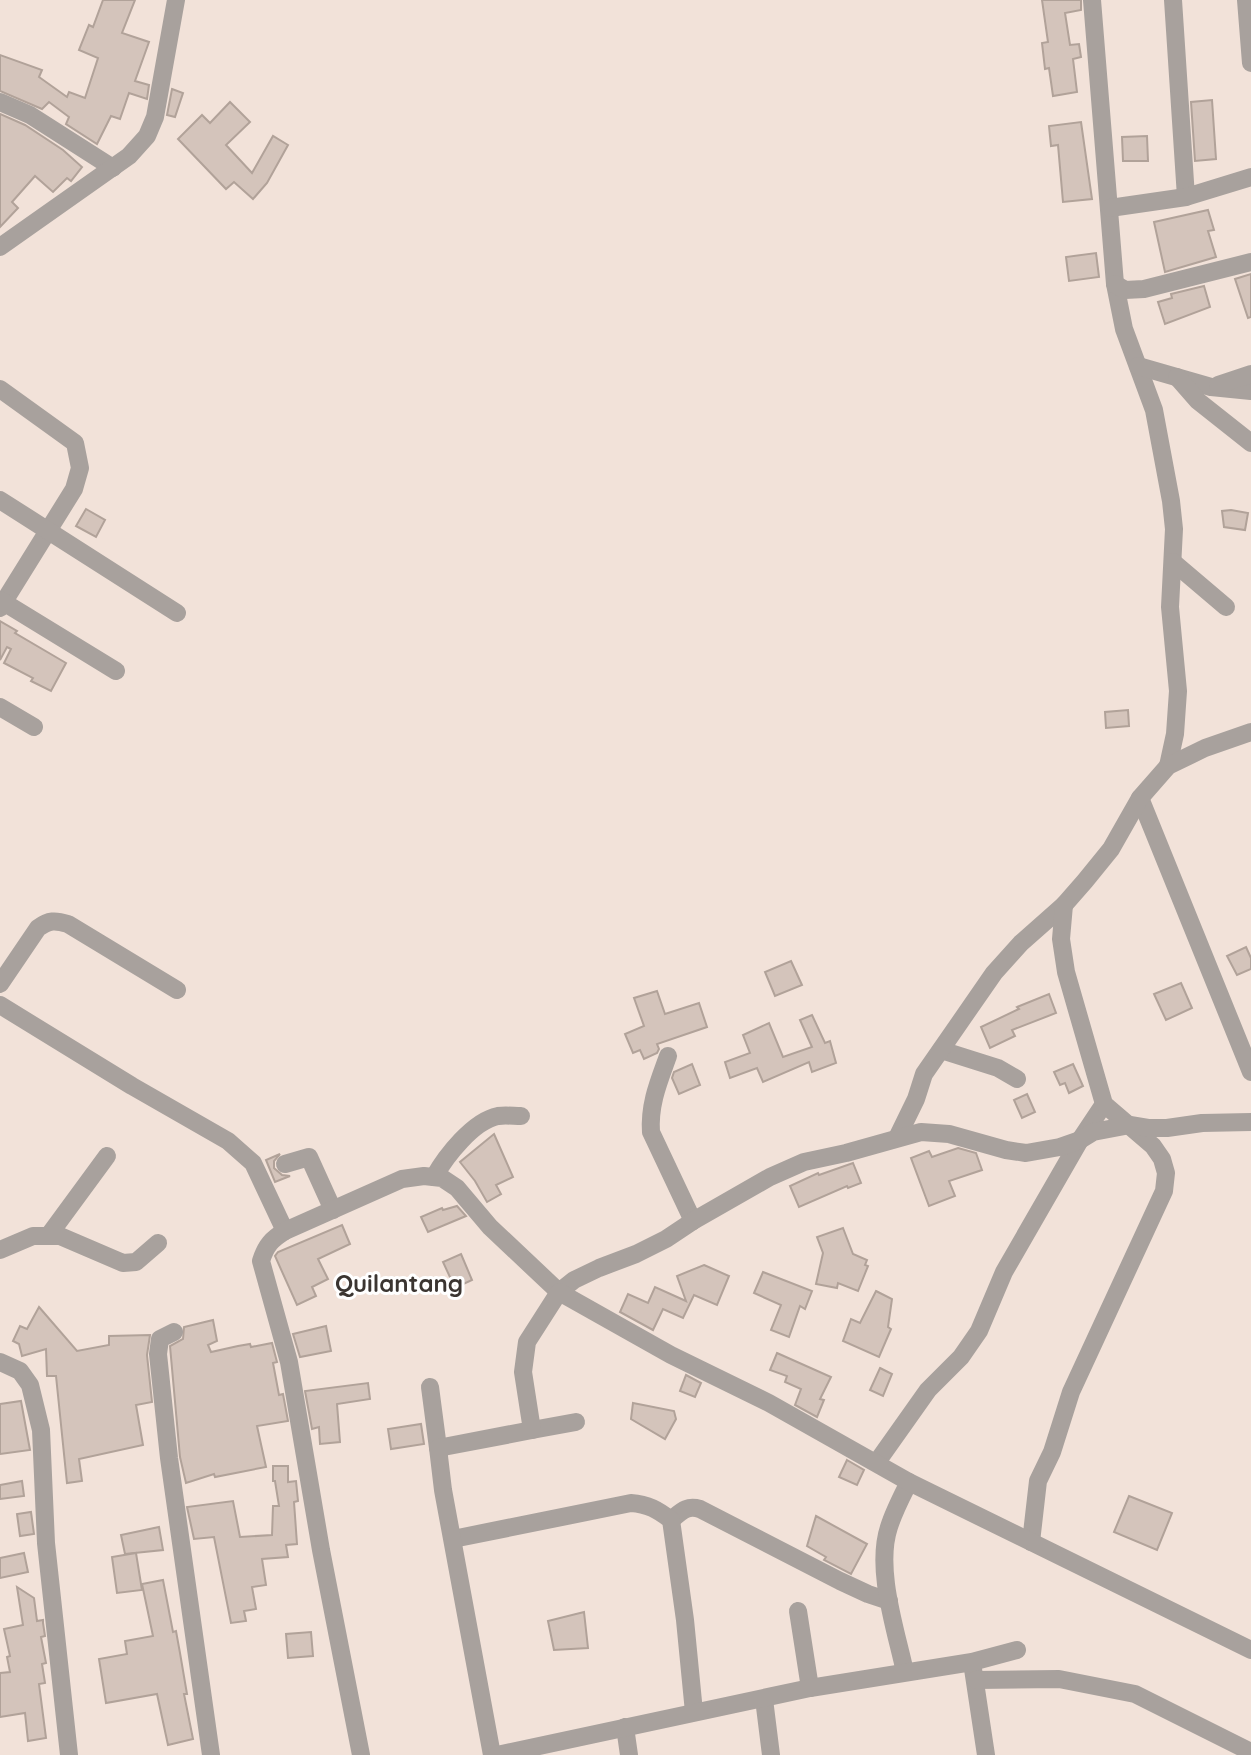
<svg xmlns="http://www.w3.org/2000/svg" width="1251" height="1755" font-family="Quicksand,sans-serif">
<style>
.building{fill:#d4c4bb;stroke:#b1a299;stroke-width:2}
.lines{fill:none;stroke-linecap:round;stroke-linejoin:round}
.street{stroke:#a8a19d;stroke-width:18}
.labels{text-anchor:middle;stroke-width:6;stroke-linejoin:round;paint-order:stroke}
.quarter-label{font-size:24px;font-weight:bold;fill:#3b3531;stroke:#fff}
</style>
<rect width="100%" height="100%" fill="#f2e2d9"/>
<g class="building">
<path d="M103,0H135L122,33L149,42L135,81L149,85L147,99L129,93L120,119L111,116L97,144L66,124L69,117L49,102L42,109L0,91V55L42,70L39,77L67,97L69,92L85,98L98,58L79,50L89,25L93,27Z"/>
<path d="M1042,0H1081V10L1065,13L1070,45L1079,44L1081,57L1073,59L1077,92L1053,96L1049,68L1045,69L1042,43L1048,42Z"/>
<path d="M172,89L183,93L175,117L167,115Z"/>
<path d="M1212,100L1216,159L1195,161L1191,102Z"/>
<path d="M230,102L250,122L226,145L252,173L273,136L288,145L267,183L253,199L234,182L226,189L178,139L202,115L210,123Z"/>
<path d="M0,114L25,125L63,150L82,167L71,181L67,178L53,192L35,176L12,202L18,208L0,227Z"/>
<path d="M1081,122L1092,199L1063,202L1058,145L1051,146L1049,126Z"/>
<path d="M1147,136L1148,161H1123L1122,137Z"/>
<path d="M1208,210L1214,230L1208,231L1216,257L1165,272L1154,222Z"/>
<path d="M1096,253L1099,277L1069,281L1066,257Z"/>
<path d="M1251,274V317L1248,318L1235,279Z"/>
<path d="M1204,286L1210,307L1165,324L1158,302L1172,298L1171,294Z"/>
<path d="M86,509L105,520L96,537L76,526Z"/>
<path d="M1231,510L1248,513L1245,530L1224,527L1222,511Z"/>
<path d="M0,621L17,631L15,633L66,663L51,691L31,681L33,678L4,663L11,649L7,647L0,660Z"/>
<path d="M1128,710L1129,726L1106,728L1105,712Z"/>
<path d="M1246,947L1251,958V969L1237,975L1227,956Z"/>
<path d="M791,961L802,985L775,996L765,972Z"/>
<path d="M1181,983L1192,1008L1166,1020L1154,994Z"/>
<path d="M657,991L665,1014L699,1003L707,1027L657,1044L659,1049L657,1053L644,1059L640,1050L633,1053L625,1034L644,1026L634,998Z"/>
<path d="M1049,994L1056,1013L1012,1030L1015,1036L990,1048L981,1027L1019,1009L1017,1007Z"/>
<path d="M812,1015L825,1043L830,1041L836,1063L812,1072L809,1062L763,1082L757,1068L730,1078L725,1062L750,1053L743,1035L769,1023L783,1057L812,1047L800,1020Z"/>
<path d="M692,1064L700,1085L679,1094L672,1078L674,1072Z"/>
<path d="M1073,1064L1083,1086L1069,1093L1065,1083L1060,1085L1054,1072Z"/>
<path d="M1027,1094L1035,1112L1022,1118L1014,1100Z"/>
<path d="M494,1134L513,1177L496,1185L501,1194L487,1202L475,1181L460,1162Z"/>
<path d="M958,1148L976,1153L982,1170L949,1181L955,1196L929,1206L911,1158L929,1151L932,1157Z"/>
<path d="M280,1154L274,1161V1168L282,1175L290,1176L275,1182L266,1160Z"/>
<path d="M853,1163L861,1183L848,1188L847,1186L799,1207L790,1186L818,1173L819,1175Z"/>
<path d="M457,1206L466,1216L428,1232L421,1217L442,1208L443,1210Z"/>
<path d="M342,1225L350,1244L318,1259L328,1279L312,1287L316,1296L297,1305L275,1256L278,1252Z"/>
<path d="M843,1228L853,1254L867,1260L865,1265L868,1266L858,1291L838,1283L837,1288L816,1284L823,1253L817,1237Z"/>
<path d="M461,1254L472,1280L455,1288L443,1262Z"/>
<path d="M704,1265L729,1276L717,1305L694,1295L683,1318L663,1309L653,1330L620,1312L628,1294L648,1303L655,1287L686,1301L677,1276Z"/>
<path d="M763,1272L812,1291L805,1309L800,1306L789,1337L771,1330L781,1305L754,1293Z"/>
<path d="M876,1291L892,1299L888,1327L891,1329L879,1357L843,1341L851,1319L860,1323Z"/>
<path d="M39,1307L77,1351L109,1345V1336L150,1335L147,1355L152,1402L136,1405L143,1445L79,1459L82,1481L67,1483L56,1376H47L46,1349L22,1356L19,1344L13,1341L20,1326L27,1329Z"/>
<path d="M213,1320L217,1341L208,1345L211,1352L238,1346L250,1344L251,1347L272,1343L277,1362L273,1363L279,1395L283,1394L288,1421L257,1426L266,1467L215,1477L214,1474L186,1483L180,1457L170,1346L183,1339L184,1327Z"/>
<path d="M326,1326L331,1351L300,1357L293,1334Z"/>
<path d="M777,1353L831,1377L820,1399L824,1400L817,1417L795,1405L801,1389L785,1382L787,1376L770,1370Z"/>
<path d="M880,1368L892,1374L883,1396L870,1390Z"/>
<path d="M686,1375L701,1383L695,1397L680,1391Z"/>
<path d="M368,1383L370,1399L337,1404L340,1442L320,1444L319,1427L312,1429L305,1391Z"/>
<path d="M21,1401L30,1450L0,1454V1404Z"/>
<path d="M633,1403L674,1411L676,1419L665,1439L631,1419Z"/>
<path d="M421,1424L424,1444L391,1449L388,1429Z"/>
<path d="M847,1460L864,1470L857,1485L839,1477Z"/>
<path d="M273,1466H288V1482L296,1481L298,1501L294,1502L297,1544L286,1545L288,1557L262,1559L266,1585L252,1587L256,1609L244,1611L246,1621L231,1623L214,1537L194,1539L187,1507L233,1501L240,1537L272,1535L273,1506H279L275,1481H273Z"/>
<path d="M22,1481L24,1496L0,1499V1485Z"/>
<path d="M1129,1496L1172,1513L1157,1550L1114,1532Z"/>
<path d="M31,1512L34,1534L20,1536L17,1514Z"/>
<path d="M816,1516L867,1544L851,1574L824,1560L826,1557L807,1546Z"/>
<path d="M159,1527L163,1550L125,1554L121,1535Z"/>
<path d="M24,1553L28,1572L0,1578V1558Z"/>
<path d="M136,1553L142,1590L117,1593L112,1557Z"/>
<path d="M163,1580L173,1632L176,1631L180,1653L187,1694H184L193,1739L168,1745L157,1694L106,1703L99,1659L127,1654L125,1641L153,1636L142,1584Z"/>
<path d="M17,1587L34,1598L37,1621L43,1620V1623L45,1636L41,1637L46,1663L42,1664L45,1683L39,1684L46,1738L28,1741L25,1713L0,1717V1673L10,1672L7,1657L10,1656L4,1629L23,1625Z"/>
<path d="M584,1612L588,1648L554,1650L548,1621Z"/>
<path d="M311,1632L313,1656L288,1658L286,1634Z"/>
</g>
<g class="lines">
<g class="street">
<path d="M1092,0L1115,284L1124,329L1154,410L1171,501L1174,529L1170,607L1178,691L1175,734L1168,766"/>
<path d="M1173,0L1186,197"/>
<path d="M1246,0L1251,63"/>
<path d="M0,102L30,115L113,168"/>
<path d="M1110,208L1186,197L1251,177"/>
<path d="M0,247L129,156L147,136L155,117L176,0"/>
<path d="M1115,284L1125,290L1144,289L1251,262"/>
<path d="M1138,366L1211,387L1251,391"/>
<path d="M1177,377L1198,401L1251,443"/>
<path d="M1218,385L1251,374"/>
<path d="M0,389L75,443L80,468L74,489L0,608"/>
<path d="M0,500L177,613"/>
<path d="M1173,562L1226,607"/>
<path d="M0,600L116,671"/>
<path d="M0,707L34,727"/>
<path d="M1140,798L1251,1072"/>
<path d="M0,984L38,928C49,920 55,920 68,924L177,990"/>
<path d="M0,1005L132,1086L228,1141L253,1163L285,1231"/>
<path d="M941,1050L998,1068L1017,1079"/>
<path d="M668,1056C659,1081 649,1104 651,1132L693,1221"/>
<path d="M897,1138L916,1099L924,1074L994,973L1021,943L1064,905L1085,881L1111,849L1140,798L1168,766L1205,748L1251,732"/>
<path d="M285,1164L309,1157L333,1210"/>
<path d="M434,1177C446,1156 473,1121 498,1116C505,1115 514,1116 521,1116"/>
<path d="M49,1235L107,1156"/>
<path d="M0,1250L33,1236H60L123,1263L136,1262L158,1243"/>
<path d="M174,1332L160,1339L158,1354L169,1458L211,1755"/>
<path d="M0,1362L20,1371L30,1385L41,1430L46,1543L69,1755"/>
<path d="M430,1387L438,1448"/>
<path d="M532,1430L576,1422"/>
<path d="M877,1462L928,1390L961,1357L979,1331L1004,1272L1080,1140L1104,1104"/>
<path d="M671,1520C681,1512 686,1505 700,1509L840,1581L868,1594L889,1601"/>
<path d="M453,1539L631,1503C648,1504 658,1510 671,1520L685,1620L694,1712"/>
<path d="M1031,1542L1038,1481L1052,1452L1071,1392L1164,1191L1166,1173L1162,1159L1153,1146L1104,1104L1066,972L1061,939L1064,905"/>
<path d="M798,1611L810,1688"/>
<path d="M973,1669L986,1755"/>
<path d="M905,1672C896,1630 875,1569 889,1527C894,1511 902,1496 909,1482"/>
<path d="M976,1680L1059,1679L1135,1694L1251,1752"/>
<path d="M764,1699L771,1755"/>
<path d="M625,1727L629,1755"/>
<path d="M361,1755L321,1550L289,1362L261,1261C266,1245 272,1239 285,1231L402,1179L424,1176L442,1178L457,1188L490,1227L559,1292L574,1280L599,1268L636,1254L666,1239L693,1221L770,1177L804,1162L846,1153L921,1132L949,1134L1006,1150L1026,1153L1060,1147L1080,1140L1093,1132L1130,1125L1148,1128H1167L1202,1123L1251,1122"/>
<path d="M492,1755L443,1490L438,1448L532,1430L523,1372L527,1342L559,1292L671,1355L769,1403L909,1482L1251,1650"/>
<path d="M497,1755L810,1688L972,1662L1017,1650"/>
</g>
</g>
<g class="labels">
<g class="quarter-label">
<text x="399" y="1292">Quilantang</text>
</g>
</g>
</svg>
